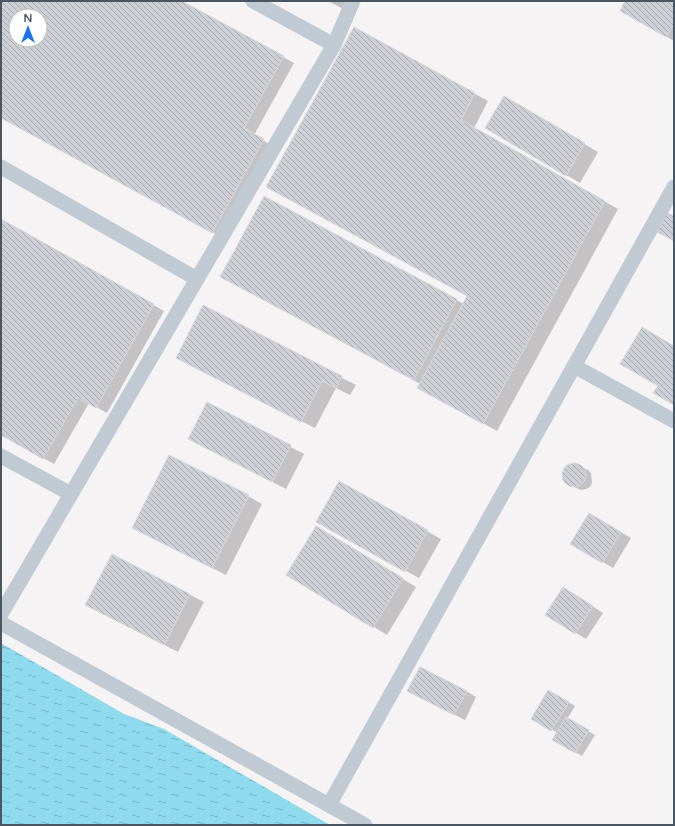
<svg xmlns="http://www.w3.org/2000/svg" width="675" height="826" font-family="'Varela Round',sans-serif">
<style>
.water{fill:url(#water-ripples)}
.shadow{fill:#0003;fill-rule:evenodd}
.building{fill:url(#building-back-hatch);stroke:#d7d9de;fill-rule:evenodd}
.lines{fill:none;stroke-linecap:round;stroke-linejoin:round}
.minor{stroke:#c1cad2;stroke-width:15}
</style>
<defs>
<pattern id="water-ripples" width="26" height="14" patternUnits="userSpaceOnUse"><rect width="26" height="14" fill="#90daee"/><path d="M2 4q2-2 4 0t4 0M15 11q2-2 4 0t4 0" fill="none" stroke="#78b4c4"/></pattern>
<pattern id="building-back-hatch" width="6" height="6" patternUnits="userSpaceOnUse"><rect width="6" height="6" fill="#cdcfd5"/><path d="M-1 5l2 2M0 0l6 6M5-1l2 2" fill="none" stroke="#a8abb0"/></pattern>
</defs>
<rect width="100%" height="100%" fill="#f5f3f3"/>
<path class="water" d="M1,643L124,714L164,729L330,825H1Z"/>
<g class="shadow">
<path d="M1,1H180L294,63L254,135L273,146L223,238L1,117ZM16,16H40V40H16Z"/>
<path d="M328,1H353L347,11Z"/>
<path d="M626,1H674V41L634,18Z"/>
<path d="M354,28L488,101L474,128L618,209L497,431L432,395L420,384L235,284L265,197L464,304L468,296Z"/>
<path d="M504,97L598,152L580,183L486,128Z"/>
<path d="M1,220L164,311L107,413L89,403L54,464L1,434Z"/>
<path d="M203,307L356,385L350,395L336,388L315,428L191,366Z"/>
<path d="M207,403L304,454L286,489L189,439Z"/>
<path d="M575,464L588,470L591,473L592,483L590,487L586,489L581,490L576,488L565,481L563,476L564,471L566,467L570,465Z"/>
<path d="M340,483L441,539L419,578L331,530Z"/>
<path d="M248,496L262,504L226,575L146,535Z"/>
<path d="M589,514L631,538L613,568L572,544Z"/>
<path d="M330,535L416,587L387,635L287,574Z"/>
<path d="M112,555L204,602L178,652L86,605Z"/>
<path d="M574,594L603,613L586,639L546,615Z"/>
<path d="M466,691L476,697L465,720L419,697Z"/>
<path d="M549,691L575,706L567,719L595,735L582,756L554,740L558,733L532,718Z"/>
</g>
<g class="building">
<path d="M1,1H182L284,56L244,128L264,139L212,233L1,118ZM16,16H40V40H16Z"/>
<path d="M625,1H674V24L666,37L620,11Z"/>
<path d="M354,27L475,93L461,120L605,201L483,424L417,388L467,296L266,187Z"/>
<path d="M504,96L585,143L566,176L485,128Z"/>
<path d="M264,196L457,299L414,380L220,277Z"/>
<path d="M665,212L674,216V241L655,231Z"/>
<path d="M1,219L154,304L96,408L78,398L43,459L1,435Z"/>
<path d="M203,305L342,376L336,388L322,381L301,422L176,358Z"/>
<path d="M642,327L674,346V405L653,393L658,386L620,364Z"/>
<path d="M207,402L291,445L272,482L188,439Z"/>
<path d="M169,455L249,495L212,568L132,528Z"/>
<circle cx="574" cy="475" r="12"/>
<path d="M339,481L428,530L405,572L316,522Z"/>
<path d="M589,513L621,532L602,563L570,544Z"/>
<path d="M316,526L403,578L373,628L286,575Z"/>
<path d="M112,554L190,594L164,645L85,605Z"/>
<path d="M563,587L593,606L575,634L545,615Z"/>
<path d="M420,667L467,691L454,715L407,691Z"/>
<path d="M548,690L569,702L551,731L531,719Z"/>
<path d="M566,717L589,730L575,753L552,740Z"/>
</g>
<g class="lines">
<g class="minor">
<path d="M253,1L334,45"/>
<path d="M1,167L197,279"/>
<path d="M574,366L674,421"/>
<path d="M1,456L71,494"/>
<path d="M1,614L334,45L353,1"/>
<path d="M1,623L365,825"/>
<path d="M329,805L674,187"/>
</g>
</g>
<rect width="675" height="826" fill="none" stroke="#4a5661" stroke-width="4"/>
<g transform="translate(28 28)"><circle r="19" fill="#ffffff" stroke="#b7bbc0"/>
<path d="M0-3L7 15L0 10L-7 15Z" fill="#1a73e8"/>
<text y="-6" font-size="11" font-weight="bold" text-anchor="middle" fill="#4a5661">N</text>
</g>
</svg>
